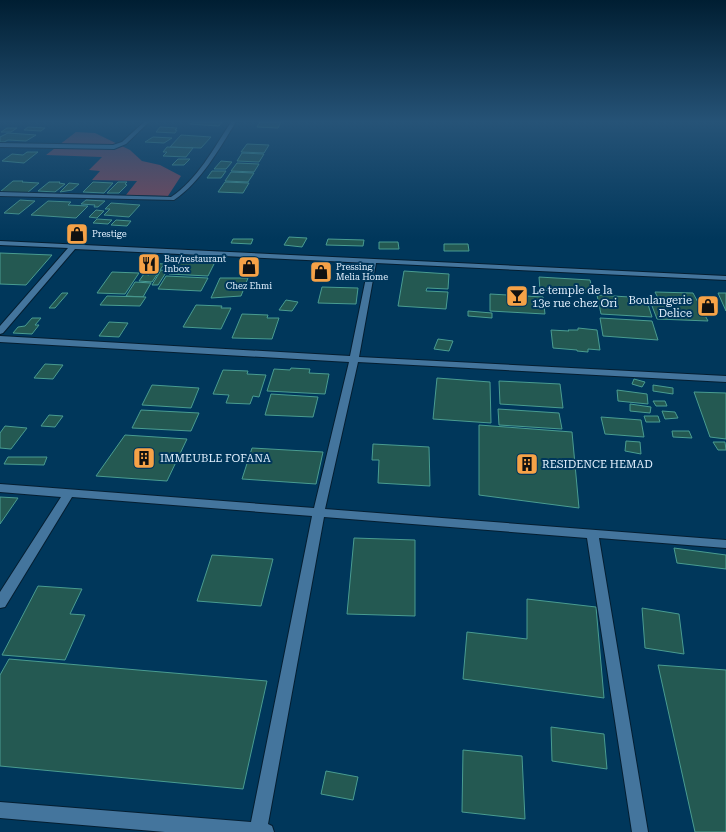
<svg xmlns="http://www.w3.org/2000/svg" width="726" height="832" font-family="'Roboto Serif',serif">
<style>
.green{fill:#854656}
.building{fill:#245952;stroke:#499c91}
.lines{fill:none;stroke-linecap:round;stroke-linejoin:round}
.minor-casing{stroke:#041e31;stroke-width:2}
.minor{fill:#44759d;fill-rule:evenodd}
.labels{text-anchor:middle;stroke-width:4;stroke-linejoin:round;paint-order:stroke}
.far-poi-label{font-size:9px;fill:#e0effd;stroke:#00375b;text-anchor:start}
.poi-label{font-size:11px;fill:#e0effd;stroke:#00375b;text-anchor:start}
</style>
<rect width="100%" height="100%" fill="#00375b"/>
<path class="green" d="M76,132L95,133L130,150L142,161L160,165L181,176L168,196L126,195L137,181L92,180L100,171L89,170L102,157L46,155Z"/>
<g class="building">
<path d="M193,122H222L219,126L190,124Z"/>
<path d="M260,122H281L278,128L257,127Z"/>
<path d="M28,127L45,128L41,131L24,130Z"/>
<path d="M160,127L177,128L175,130H177L175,133L156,132Z"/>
<path d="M7,128H17L11,132H1Z"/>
<path d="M8,133L36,135L26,141L8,140L4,142H0V137Z"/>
<path d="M181,135L211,137L201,148L170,147Z"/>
<path d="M153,137L172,138L164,143L145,142Z"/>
<path d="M247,144L269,145L264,153L241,152Z"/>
<path d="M167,147L193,148L186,157L163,156L167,152H163Z"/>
<path d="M27,152H38L24,163L2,161L12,154L23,155Z"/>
<path d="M242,153L264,154L259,162L237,161Z"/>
<path d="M178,159H190L184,165H172Z"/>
<path d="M221,161L232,162L226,169H214Z"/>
<path d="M237,163L259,164L254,172L231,171Z"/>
<path d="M212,171H226L221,178H207Z"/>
<path d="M231,172L254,173L248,182L225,181Z"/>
<path d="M13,181H23L22,182L39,183L27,193L0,192Z"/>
<path d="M49,182H60L59,183L65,184L55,192L38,191Z"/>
<path d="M93,182L113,183L104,193L83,192Z"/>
<path d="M118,182H127L125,184L127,185L119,193H107Z"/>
<path d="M225,182L249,183L243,193L218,192Z"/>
<path d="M69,183L79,184L72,190L60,192Z"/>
<path d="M20,200L35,201L19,214L4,213Z"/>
<path d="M86,200L105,201L98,207H94L95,205L81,204Z"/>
<path d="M48,201L71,202L68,205L88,206L76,218L31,215Z"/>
<path d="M111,203L140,205L129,217L104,215L110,209H105Z"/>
<path d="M96,210L104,211L97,218L89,217Z"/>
<path d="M97,219L112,220L108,224L93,223Z"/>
<path d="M116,220L131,221L127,226L111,225Z"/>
<path d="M289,237L307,238L302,247L284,245Z"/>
<path d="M233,239H253L251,244L231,243Z"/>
<path d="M328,239L364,240L363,246L326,245Z"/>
<path d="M379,242H398L399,249H379Z"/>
<path d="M444,244H468L469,251H444Z"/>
<path d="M0,253L52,255L26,285L0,284Z"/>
<path d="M177,261L215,262L208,276L169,274Z"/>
<path d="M148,263L164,264L152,282L139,281L144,274L149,275L152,270H143Z"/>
<path d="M161,270L167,271L158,285H152Z"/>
<path d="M404,271L449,274L448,289L427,288L426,291L448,292L446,309L398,306Z"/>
<path d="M112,272L139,273L125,294L97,293Z"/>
<path d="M166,276L208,278L201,291L158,289Z"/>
<path d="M539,277L590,280L593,293L540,290Z"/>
<path d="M220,278H248L241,296L211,298Z"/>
<path d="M135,282L151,283L143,297L126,296Z"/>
<path d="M322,287L358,288L356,304L318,303Z"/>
<path d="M655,292L693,293L708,321L657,319L649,298H658Z"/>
<path d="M62,293H68L55,308H49Z"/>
<path d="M718,293H726V311Z"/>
<path d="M490,294L543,297L545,314L490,311Z"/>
<path d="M597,295L646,298L652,317L601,314Z"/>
<path d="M107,296L146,297L140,306L100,305Z"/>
<path d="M286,300L298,302L292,311L279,310Z"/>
<path d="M196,305L222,306L221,308H231L221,329L183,327Z"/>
<path d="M468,311L492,313V318L468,316Z"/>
<path d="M242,314L268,315L267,318H279L272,339L232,338Z"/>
<path d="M32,318H41L35,325H39L32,334L13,333L18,327L25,326Z"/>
<path d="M600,318L652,321L658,340L603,336Z"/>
<path d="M109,322L128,323L119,337L99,336Z"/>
<path d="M578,328L597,330L600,350L588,349V352L577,351V350L553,348L551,330L569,331L568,330H578Z"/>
<path d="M438,339L453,341L449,351L434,349Z"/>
<path d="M45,364L63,365L53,379L34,378Z"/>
<path d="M291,368L310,369L309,373L329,374L325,394L267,391L274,369L290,370Z"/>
<path d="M223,370L248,371L247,374L266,375L259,397L253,396L250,404L226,403L229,395L213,394Z"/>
<path d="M437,378L490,382L491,423L433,419Z"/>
<path d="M634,379L645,382L642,387L632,384Z"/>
<path d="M499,381L560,384L563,408L500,404Z"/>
<path d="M152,385L199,388L191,408L142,405Z"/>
<path d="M653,385L673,388V394L653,391Z"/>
<path d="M617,390L647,394L648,404L618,401Z"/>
<path d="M694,392L726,393V439L710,437Z"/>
<path d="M271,394L318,397L313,417L265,415Z"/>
<path d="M653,401H665L667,406H656Z"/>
<path d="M630,404L651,407L650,413L630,411Z"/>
<path d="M498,409L559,413L562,429L499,425Z"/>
<path d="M141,410L199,413L191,431L132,428Z"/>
<path d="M662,411L675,412L678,418L665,419Z"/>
<path d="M49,415L63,416L55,427L41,426Z"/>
<path d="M644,416H658L660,422H646Z"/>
<path d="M601,417L641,420L644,437L605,434Z"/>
<path d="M479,425L572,432L579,508L479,495Z"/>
<path d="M5,426L27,428L11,449L0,448V433Z"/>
<path d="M672,431H689L692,438L673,437Z"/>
<path d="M125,435L187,439L167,481L96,476Z"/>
<path d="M626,441L640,442L641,454L625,451Z"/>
<path d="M713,442H725L726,450H718Z"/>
<path d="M373,444L429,447L430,486L378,483L379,460H372Z"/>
<path d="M252,448L323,452L316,484L242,479Z"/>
<path d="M8,457H47L44,465L4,464Z"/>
<path d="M0,497L18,498L0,524Z"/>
<path d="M354,538L415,540V616L347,614Z"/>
<path d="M674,548L726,555V569L677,563Z"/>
<path d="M212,555L273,559L261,606L197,601Z"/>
<path d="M38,586L82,589L70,614L85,615L65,660L2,655Z"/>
<path d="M527,599L596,607L604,698L463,679L467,632L527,639Z"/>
<path d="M642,608L679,614L684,654L645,648Z"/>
<path d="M9,659L267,681L243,789L0,766V675Z"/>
<path d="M658,665L726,670V832H695Z"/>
<path d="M551,727L604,734L607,769L552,761Z"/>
<path d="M463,750L522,756L525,819L462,812Z"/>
<path d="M326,771L358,777L353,800L321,794Z"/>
</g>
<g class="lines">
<g class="minor-casing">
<g id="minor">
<path d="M144,122H149L126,144L114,149L0,147V143L113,145L122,142Z"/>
<path d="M231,122H236C219,149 201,182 174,200L0,196V192L171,197C197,180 214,148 231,122Z"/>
<path d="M0,241L726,276V280L376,263L359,357L726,376V382L358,362L325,509L726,540V548L599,538L648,832H632L587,538L324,517L268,824L272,826L274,832H165L0,818V802L251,822L312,516L72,497L5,607L0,608V592L61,497L0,492V484L314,508L349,362L0,342V336L350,356L369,263L75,249L3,333L0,334V326L68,248L0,245Z"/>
</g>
</g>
<use href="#minor" class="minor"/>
</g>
<linearGradient id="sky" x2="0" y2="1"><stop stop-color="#001e32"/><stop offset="0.51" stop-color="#265377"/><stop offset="1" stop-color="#265377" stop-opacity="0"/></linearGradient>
<rect width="726" height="239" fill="url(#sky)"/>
<defs>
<g id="shop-square" transform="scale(1.15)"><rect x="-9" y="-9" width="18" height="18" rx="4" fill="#f6a247" stroke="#00375b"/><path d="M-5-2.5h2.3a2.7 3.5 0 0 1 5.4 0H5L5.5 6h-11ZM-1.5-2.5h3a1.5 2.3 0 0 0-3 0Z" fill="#111"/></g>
<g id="restaurant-square" transform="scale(1.15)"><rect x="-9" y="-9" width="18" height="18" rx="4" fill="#f6a247" stroke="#00375b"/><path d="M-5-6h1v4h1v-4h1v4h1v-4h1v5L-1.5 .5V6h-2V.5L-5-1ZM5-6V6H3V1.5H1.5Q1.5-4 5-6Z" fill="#111"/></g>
<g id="bar-square" transform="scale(1.15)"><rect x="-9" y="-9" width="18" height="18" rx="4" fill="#f6a247" stroke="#00375b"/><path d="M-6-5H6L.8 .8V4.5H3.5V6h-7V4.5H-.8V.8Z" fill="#111"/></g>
<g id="building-square" transform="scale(1.15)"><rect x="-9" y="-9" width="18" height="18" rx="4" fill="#f6a247" stroke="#00375b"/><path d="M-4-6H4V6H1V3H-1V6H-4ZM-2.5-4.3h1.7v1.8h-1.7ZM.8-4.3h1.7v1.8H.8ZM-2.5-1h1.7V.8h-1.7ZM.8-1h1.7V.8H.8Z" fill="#111"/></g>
</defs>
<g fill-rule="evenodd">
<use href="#shop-square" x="77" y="234"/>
<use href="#restaurant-square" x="149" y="264"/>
<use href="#shop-square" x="249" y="267"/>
<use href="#shop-square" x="321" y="272"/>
<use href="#bar-square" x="517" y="296"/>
<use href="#shop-square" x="708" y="306"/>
<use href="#building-square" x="144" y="458"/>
<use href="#building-square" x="527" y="464"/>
</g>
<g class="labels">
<g class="far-poi-label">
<text x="92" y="237">Prestige</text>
<text x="164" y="262">Bar/restaurant<tspan x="164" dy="10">Inbox</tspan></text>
<text x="336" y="270">Pressing<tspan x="336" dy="10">Melia Home</tspan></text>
<text x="249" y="289" text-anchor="middle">Chez Ehmi</text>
</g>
<g class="poi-label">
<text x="532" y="294">Le temple de la<tspan x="532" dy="13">13e rue chez Ori</tspan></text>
<text x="692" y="304" text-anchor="end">Boulangerie<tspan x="692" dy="13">Delice</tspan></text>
<text x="160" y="462">IMMEUBLE FOFANA</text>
<text x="542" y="468">RESIDENCE HEMAD</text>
</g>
</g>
</svg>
